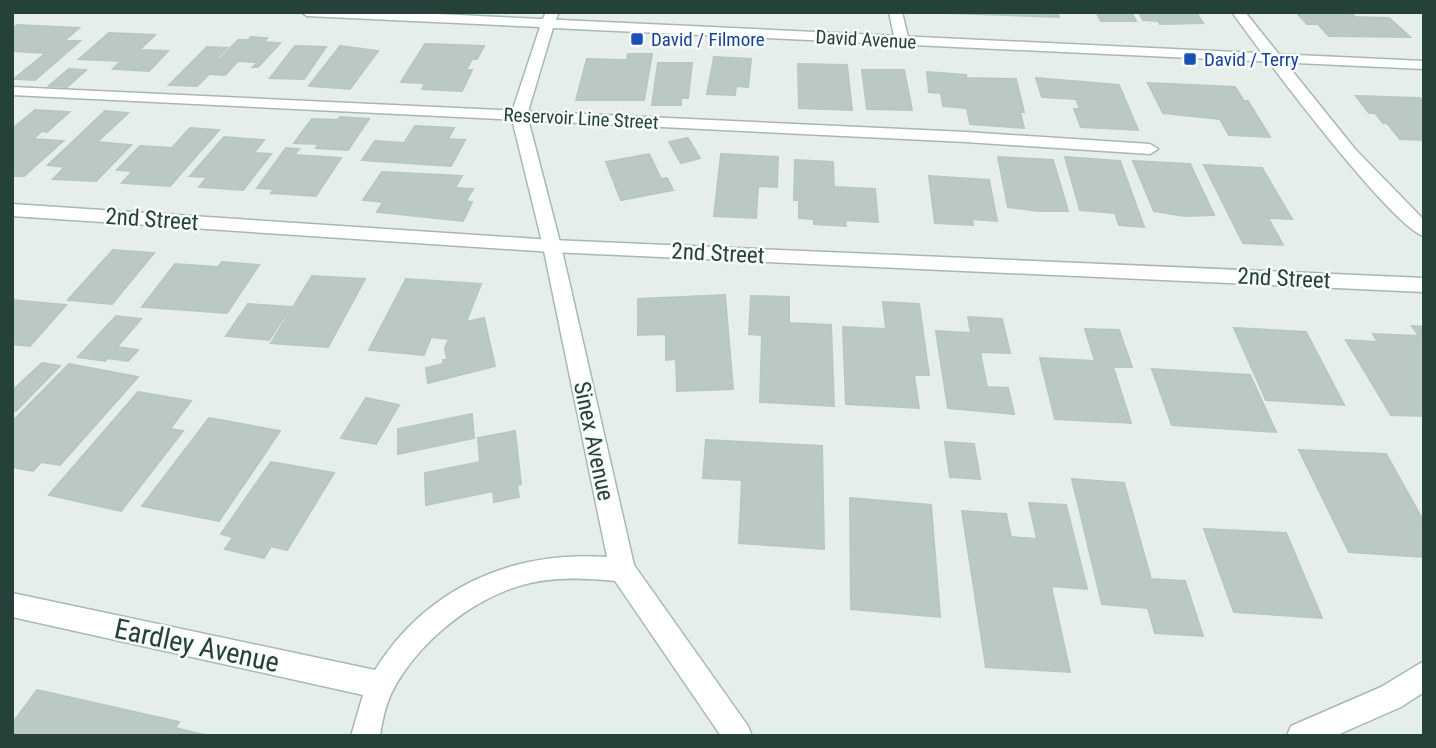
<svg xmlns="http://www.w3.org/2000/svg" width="1436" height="748" font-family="'Roboto Condensed',sans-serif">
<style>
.building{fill:#bbc9c3;stroke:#b8c8c1;stroke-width:2}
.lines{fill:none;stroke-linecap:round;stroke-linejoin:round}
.lane-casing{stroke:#a8b7b1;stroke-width:3}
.street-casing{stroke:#a8b7b1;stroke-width:3}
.secondary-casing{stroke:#a4bab2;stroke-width:3}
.lane{fill:#fff;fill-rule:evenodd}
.street{fill:#fff;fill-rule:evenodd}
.secondary{fill:#fff;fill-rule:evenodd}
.transit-dot{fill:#1a4fb4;stroke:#f7fbf9;stroke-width:2.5}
.labels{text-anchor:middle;stroke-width:5;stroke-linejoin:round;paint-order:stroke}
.far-transit-label{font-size:19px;fill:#164399;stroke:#f7fbf9;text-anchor:start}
.far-street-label{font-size:19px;fill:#254139;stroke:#f7fbf9}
.street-label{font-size:23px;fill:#254139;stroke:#f7fbf9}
.near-street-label{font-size:28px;fill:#254139;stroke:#f7fbf9}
</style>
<rect width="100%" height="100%" fill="#e6eeea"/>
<g class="building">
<path d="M946,12H1057L1059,17L947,13Z"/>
<path d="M1096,12H1131L1136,21H1101Z"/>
<path d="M1139,12H1196L1203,23L1160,24L1158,21L1143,20Z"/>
<path d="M1296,12H1350L1355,17L1389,18L1410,37L1329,36L1318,24H1307Z"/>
<path d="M17,25L79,28L64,41H80L35,80L14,79L46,53L12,51V29Z"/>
<path d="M109,33L155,35L139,50L168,51L149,71L113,69L121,61L79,59Z"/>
<path d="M251,37L267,38L263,42L280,43L258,67H253L258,62L238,61L225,75L209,74L197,86L169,85L207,47L227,48L216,59H220L238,40H248Z"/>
<path d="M425,44L484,46L477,59H472L466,70H472L462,91L422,89L425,83L401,82Z"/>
<path d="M295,46L326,47L304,79L270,78Z"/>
<path d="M340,46L378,51L350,89L309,86Z"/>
<path d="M628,54H652L644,100H576L587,59L627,60Z"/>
<path d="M714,57L751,59L748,87L736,86L735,95L707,94Z"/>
<path d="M658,63H692L688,98H681V105H652Z"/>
<path d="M798,64L847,65L852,110L799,108Z"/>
<path d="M69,69L86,70L67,87L49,86Z"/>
<path d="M862,70H904L912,110L867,109Z"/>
<path d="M927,72L966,75V78L1016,79L1024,112H1020L1024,128L970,124L967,108L943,106L941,93L929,92Z"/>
<path d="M1036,78L1119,85L1138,130L1081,127L1074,109H1080L1076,99L1042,97Z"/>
<path d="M1148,83L1235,87L1244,101H1248L1270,137L1229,135L1220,119L1163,113Z"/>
<path d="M1356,96L1420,98L1424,103V140L1400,139L1387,123H1383L1375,113H1369Z"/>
<path d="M35,110L69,112L47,132L42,131L33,139L63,141L24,176H12V129Z"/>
<path d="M105,111L128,113L97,142L131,145L96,181L53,179L65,167L48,165Z"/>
<path d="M340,117L369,119L348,150L316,148L319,144L294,143L312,119L338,120Z"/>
<path d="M415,126L454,128L448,139L465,140L451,166L362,160L375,141L404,143Z"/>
<path d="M190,128L219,130L170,186L122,183L133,171L117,170L140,146L172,148Z"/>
<path d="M224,137L264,140L254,153L271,154L243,190L199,187L207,177L190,176Z"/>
<path d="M688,138L700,158L681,163L669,142Z"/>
<path d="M286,148L299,149L294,155L341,158L316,196L271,193L274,189L257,188Z"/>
<path d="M649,154L661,179L667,178L673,190L621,200L606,162Z"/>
<path d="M721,154L778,157L777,187L758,186L756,218L714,216Z"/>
<path d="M998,157L1053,160L1068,211H1039L1008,207Z"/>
<path d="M1065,157L1120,161L1144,227L1119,225L1115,213L1080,210Z"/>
<path d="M795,160L833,162L834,187L875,189L878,222L845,220L846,226L814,224V219L799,218V200H794Z"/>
<path d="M1133,161L1190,164L1214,215L1185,216L1154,211Z"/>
<path d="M1204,165L1262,168L1292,219L1268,218L1283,245L1243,243Z"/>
<path d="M382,172L462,176L455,188L473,189L466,201L472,202L463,221L377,212L383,202L363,200Z"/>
<path d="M929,176L989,180L997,221L972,219L973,225L935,223Z"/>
<path d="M113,250L154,253L112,304L68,300Z"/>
<path d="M222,262L259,265L227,313L142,307L175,264L218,267Z"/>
<path d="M312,276L365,279L328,347L271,343Z"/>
<path d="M406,279L481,284L466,322L484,318L495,366L428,383L426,368L443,364V360H447L445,348L449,339L431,337L424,355L369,350Z"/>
<path d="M725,295L733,389L677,391L676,359L666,360V334L638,335V299Z"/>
<path d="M751,296L789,297V323L831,325L834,406L760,402L762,335L749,334Z"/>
<path d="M12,300L66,305L30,346L12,344Z"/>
<path d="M883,302L919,304L929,375H914L919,408L846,404L843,327L886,329Z"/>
<path d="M248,304L291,307L269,340L226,336Z"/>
<path d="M116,316L141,319L105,361L78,357Z"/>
<path d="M968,317L1002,319L1010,353L980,352L987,387L1008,388L1014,414L948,408L936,331L971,333Z"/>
<path d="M1412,326L1424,327V416L1391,415L1346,340L1378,342L1373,334L1419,336Z"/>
<path d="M1234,328L1306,332L1344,405L1266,400Z"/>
<path d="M1085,329L1119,330L1132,367H1113L1131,423L1055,419L1040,358L1095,361Z"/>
<path d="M117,347L138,350L128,361L107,358Z"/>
<path d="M42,363L60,366L16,411L12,410V391Z"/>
<path d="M69,364L138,377L60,465L41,462L33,471L12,467V422Z"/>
<path d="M1152,369L1250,375L1276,432L1172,425Z"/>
<path d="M138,392L191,401L170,429L183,431L121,511L49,495Z"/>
<path d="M366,398L399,405L376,444L341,438Z"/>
<path d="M472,414L474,438L398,454V429Z"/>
<path d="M209,418L280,431L219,521L142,506Z"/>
<path d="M515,431L521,484L517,485L519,497L494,502L493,491L426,505L425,473L480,462L478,438Z"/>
<path d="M706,440L822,446L824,549L739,543L742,480L703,478Z"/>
<path d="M945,442L974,444L980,479L950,477Z"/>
<path d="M1299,450L1386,454L1424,522V557L1349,552Z"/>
<path d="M271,462L334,473L287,550L271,546L264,558L225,549L233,537L221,534Z"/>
<path d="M1072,479L1124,483L1151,579L1185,581L1203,636L1155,633L1148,608L1102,604Z"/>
<path d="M850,498L931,505L940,617L851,609Z"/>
<path d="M1029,503L1066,505L1087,589L1051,586L1070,672L986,667L962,511L1006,514L1011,537L1037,539Z"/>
<path d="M1204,529L1286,533L1322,618L1234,612Z"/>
<path d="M37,690L179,722L175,728L209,736H12V724Z"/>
</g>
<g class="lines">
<g class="lane-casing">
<path id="lane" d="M12,87L966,132L1150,144L1158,149L1150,154L966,142L12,95Z"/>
</g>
<g class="street-casing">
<g id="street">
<path d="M546,12H559L553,26L548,27L541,23Z"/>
<path d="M889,12H902L909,41L907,44H897L895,41Z"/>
<path d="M1232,12H1245L1355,149L1424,220V236C1391,227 1258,49 1232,12Z"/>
<path d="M12,204L552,240L1424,278V292L552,252L12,216Z"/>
<path d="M1424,661V692L1401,707L1335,736H1287L1291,726L1381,687Z"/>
</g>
</g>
<g class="secondary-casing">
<path id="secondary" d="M301,12H395L1424,61V69L553,28L527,115L561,246L634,565L748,726L752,736H721L615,581C587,578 557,577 530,583C474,596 416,643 391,694C385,707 382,722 380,736H351L363,695L12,617V593L375,670C426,588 512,550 607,557L543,246L511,115L540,27L307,16Z"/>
</g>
<use href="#lane" class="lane"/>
<use href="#street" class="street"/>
<use href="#secondary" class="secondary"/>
</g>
<g class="transit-dot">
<rect x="630" y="32" width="14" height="14" rx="3.5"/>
<rect x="1183" y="52" width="14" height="14" rx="3.5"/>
</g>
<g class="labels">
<g class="far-transit-label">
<text x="651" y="46">David / Filmore</text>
<text x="1204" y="66">David / Terry</text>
</g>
<g class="far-street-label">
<text transform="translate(866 39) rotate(3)" y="7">David Avenue</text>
<text transform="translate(581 118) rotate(3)" y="7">Reservoir Line Street</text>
</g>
<g class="street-label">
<text transform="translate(152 219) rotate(4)" y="8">2nd Street</text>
<text transform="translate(718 253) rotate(3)" y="8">2nd Street</text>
<text transform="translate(1284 278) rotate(3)" y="8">2nd Street</text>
<text transform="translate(594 441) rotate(78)" y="8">Sinex Avenue</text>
</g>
<g class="near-street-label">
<text transform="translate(197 645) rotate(12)" y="10">Eardley Avenue</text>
</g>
</g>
<rect width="1436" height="748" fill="none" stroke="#254139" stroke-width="28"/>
</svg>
